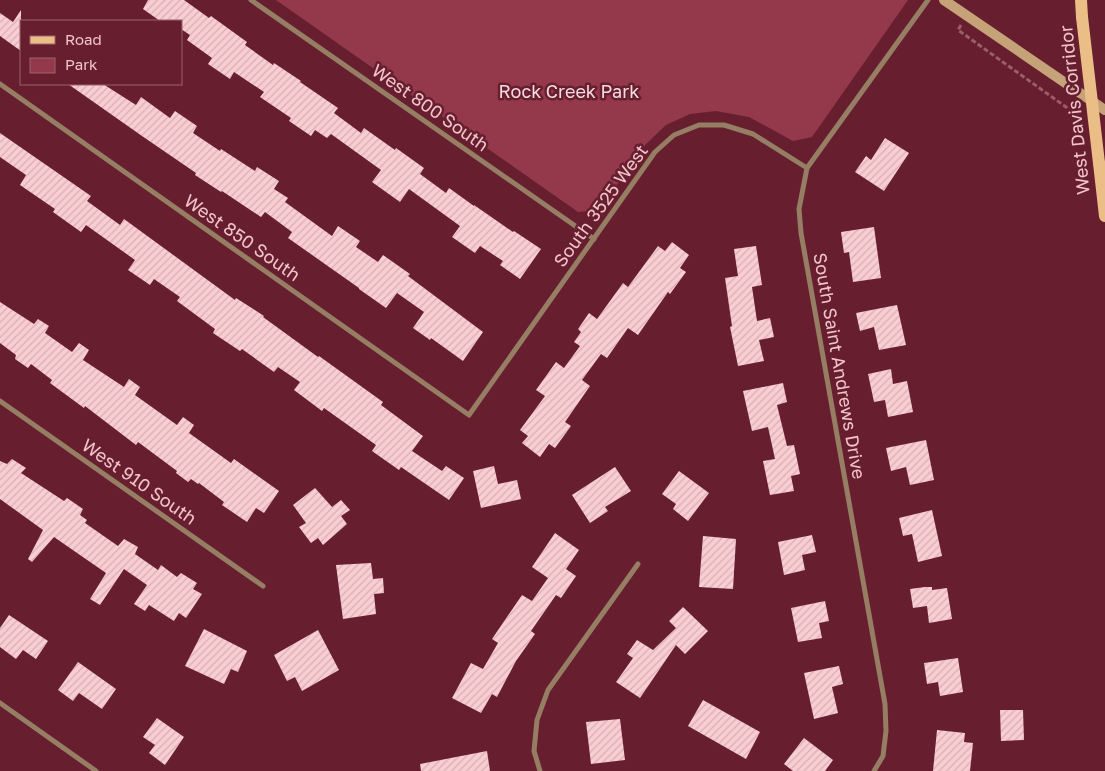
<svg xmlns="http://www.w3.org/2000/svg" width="1105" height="771" font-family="'Golos Text',sans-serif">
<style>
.green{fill:#94394c}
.building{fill:url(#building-hatch)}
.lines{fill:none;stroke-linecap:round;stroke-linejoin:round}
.path{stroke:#9b5d69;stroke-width:3;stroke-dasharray:5 2.5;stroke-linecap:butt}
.street{stroke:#957e64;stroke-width:5}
.secondary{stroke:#c6a278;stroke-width:10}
.primary{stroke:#ecbe87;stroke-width:12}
.primary-bridge{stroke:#ecbe87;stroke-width:12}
.labels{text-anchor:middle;stroke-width:5;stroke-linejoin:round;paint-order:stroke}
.park-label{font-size:18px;fill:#f6dbde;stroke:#671f2f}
.street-label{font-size:18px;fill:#f1c4c9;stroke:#671f2f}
</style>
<defs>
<pattern id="building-hatch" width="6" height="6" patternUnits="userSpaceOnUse" patternTransform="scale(1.25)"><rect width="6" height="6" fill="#f9cdd2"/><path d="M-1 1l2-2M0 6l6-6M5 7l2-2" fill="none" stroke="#d6b0b4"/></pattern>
</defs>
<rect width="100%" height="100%" fill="#671f2f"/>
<path class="green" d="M276,0H908L812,137L793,141L749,117L716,111L690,114L666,125L646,144L599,210L578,212Z"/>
<g class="building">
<path d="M148,0H184L209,18L211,16L247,42L245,45L273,65L274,63L301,81L300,82L338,108L334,113L361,133L364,128L395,150L396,148L424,168L420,174L446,193L449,188L474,206V205L513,232L514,231L541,249L520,279L500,265L503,261L480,246L475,253L452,237L460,226L409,189L400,202L372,182L381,170L331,134L327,138L315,130L311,136L289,121L291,118L260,97L264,92L234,72L230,79L208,64L212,58L187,40L190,35L181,29V21H160L143,9Z"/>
<path d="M21,10V51L0,36V13L13,22Z"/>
<path d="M68,84H103L136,105L141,97L170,118L175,111L197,126L193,133L220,151L221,149L255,171L257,167L279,181L274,189L288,198L285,202L332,236L338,226L360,241L356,247L378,262L383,255L410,274L408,276L483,332L463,361L431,338L430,340L413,328L424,312L397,293L386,308L359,289V288L288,238L292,232L265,212L261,217L222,191L221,192L195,175L196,173L142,136Z"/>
<path d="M0,133L91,196L87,201L120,225L124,219L235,300L236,298L264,316L263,317L318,357L319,356L383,402L381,405L423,436L412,451L442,471L446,466L464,478L449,500L401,467L399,470L372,451L376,445L324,408L322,411L294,390L300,382L278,367L274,372L242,349L240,351L213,333L215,329L177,301L180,297L154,279L150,285L128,270L135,260L86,225L81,232L53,212L55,209L20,185L26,175L0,157Z"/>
<path d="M885,138L909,153L884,191L855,172L866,156L871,160Z"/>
<path d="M874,227L881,278L853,282L849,252L844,253L841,232Z"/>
<path d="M672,242L689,255L680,268L686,272L670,294L668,292L638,335L628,328L607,358L601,354L582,380L590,386L565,422L571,426L555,448L549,444L540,457L522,443L528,436L520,430L545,396L536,390L556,362L564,368L580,346L574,342L581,332L578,329L589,313L597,319L623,283L628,287L658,246L665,251Z"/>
<path d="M756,246L762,285L752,287L757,321L770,318L774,337L759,340L764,361L738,366L730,327L732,326L725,278L738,276L734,249Z"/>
<path d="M0,302L34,324L38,319L49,326L45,333L72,352L79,343L89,350L83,360L124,387L129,379L140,387L135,395L177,425L183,417L194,425L189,433L231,463L234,459L279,491L264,513L256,508L247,522L222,505L224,502L199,483L198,484L191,479L188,482L176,473L177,471L138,442L136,445L85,406L84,408L50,383L52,380L31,364L28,368L15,359L16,355L0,343Z"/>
<path d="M897,305L906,345L879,350L874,327L860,331L856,313Z"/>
<path d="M891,369L893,384L907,381L913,412L888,417L885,400L874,402L868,374Z"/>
<path d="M783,383L787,402L777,405L787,446L794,445L800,474L791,476L794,491L770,495L763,461L775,459L768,427L752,431L743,391Z"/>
<path d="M926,440L934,480L910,485L906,467L891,471L886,448Z"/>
<path d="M12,459L26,468L21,473L64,501L67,498L83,509L80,515L87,520L85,523L118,546L124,539L138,547L135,554L158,570L161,565L177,577L181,573L197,583L193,589L202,594L186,618L179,613L174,621L149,605L145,611L134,604L147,585L124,569L100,605L90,599L106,573L54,537L32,562L28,559L43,530L0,499V461L7,464Z"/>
<path d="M494,466L498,484L517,480L521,499L481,508L473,471Z"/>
<path d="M615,467L631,491L605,507L608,511L590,523L572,495Z"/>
<path d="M679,471L709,493L688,521L673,509L676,504L662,494Z"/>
<path d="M315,488L332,507L341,500L350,510L341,516L347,524L323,545L318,538L311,543L299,527L306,523L293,505Z"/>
<path d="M932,510L942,556L918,562L912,534L903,536L899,518Z"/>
<path d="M555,533L579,550L566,569L576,576L561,598L556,595L531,631L535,634L516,661L497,697L492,694L481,713L452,698L471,663L483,669L498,643L492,639L522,595L532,601L548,578L532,567Z"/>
<path d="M812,535L816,552L802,555L805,570L784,575L778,542Z"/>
<path d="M703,536L736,539L733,589L699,587Z"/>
<path d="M371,563L373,579L383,578L384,593L374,594L376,614L343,619L336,565Z"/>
<path d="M925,587H932V590L947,588L952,619L929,623L927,606L913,608L910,589Z"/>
<path d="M825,601L829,621L819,623L822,638L798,642L791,608Z"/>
<path d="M683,607L708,631L685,654L676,645L640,698L616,682L633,658L627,654L637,640L653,650L676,628L669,621Z"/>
<path d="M9,615L48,641L36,659L23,650L16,659L0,647V628Z"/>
<path d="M204,629L247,651L238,672L231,669L224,684L185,666Z"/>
<path d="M318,630L339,670L302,691L295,677L287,681L274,655Z"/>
<path d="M958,658L963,692L940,696L938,682L927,684L924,663Z"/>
<path d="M78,662L116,689L102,709L79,693L73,701L58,690Z"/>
<path d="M839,666L843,684L832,687L838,713L814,719L804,673Z"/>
<path d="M703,700L760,732L746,759L688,726Z"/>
<path d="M1000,710H1023L1024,740L1001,741Z"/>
<path d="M157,718L184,737L165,765L149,753L155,745L143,737Z"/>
<path d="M620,719L625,760L591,764L586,722Z"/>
<path d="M937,730L965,733L964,742L973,743L970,771H933Z"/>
<path d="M804,738L833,760L825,771H793L784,764Z"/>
<path d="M487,751L490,771H421L420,764Z"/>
</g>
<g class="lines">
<path class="path" d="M961,25L958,30L1080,117"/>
<g class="street">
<path d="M251,0L594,239"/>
<path d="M0,84L469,415L655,152L674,135L699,125H724L753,134L807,168"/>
<path d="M0,401L263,586"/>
<path d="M0,703L96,771"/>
<path d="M540,771L534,751L537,720L548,690L638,564"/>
<path d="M874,771L883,756L886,731L885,704L801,233L799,209L807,168L928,0"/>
</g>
<path class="secondary" d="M944,0L1105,110"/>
<g class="primary">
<path d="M1081,0L1082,17"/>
<path d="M1099,163L1105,216"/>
</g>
<path class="primary-bridge" d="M1082,17L1099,163"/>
</g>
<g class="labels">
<g class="park-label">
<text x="569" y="98">Rock Creek Park</text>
</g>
<g class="street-label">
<text transform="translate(430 108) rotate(35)" y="6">West 800 South</text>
<text transform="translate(1075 110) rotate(-96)" y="6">West Davis Corridor</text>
<text transform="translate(601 206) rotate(-54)" y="6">South 3525 West</text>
<text transform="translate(242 238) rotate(35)" y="6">West 850 South</text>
<text transform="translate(839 366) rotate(80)" y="6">South Saint Andrews Drive</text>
<text transform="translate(139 482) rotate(35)" y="6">West 910 South</text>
</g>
</g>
<rect x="20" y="20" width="162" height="65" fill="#671f2f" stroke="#9e616d"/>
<rect x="30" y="36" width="25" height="8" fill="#ecbe87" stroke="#9e616d"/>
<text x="65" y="45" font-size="15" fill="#f1c4c9">Road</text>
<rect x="30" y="58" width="25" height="15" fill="#94394c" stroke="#9e616d"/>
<text x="65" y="70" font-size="15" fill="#f1c4c9">Park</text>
</svg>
